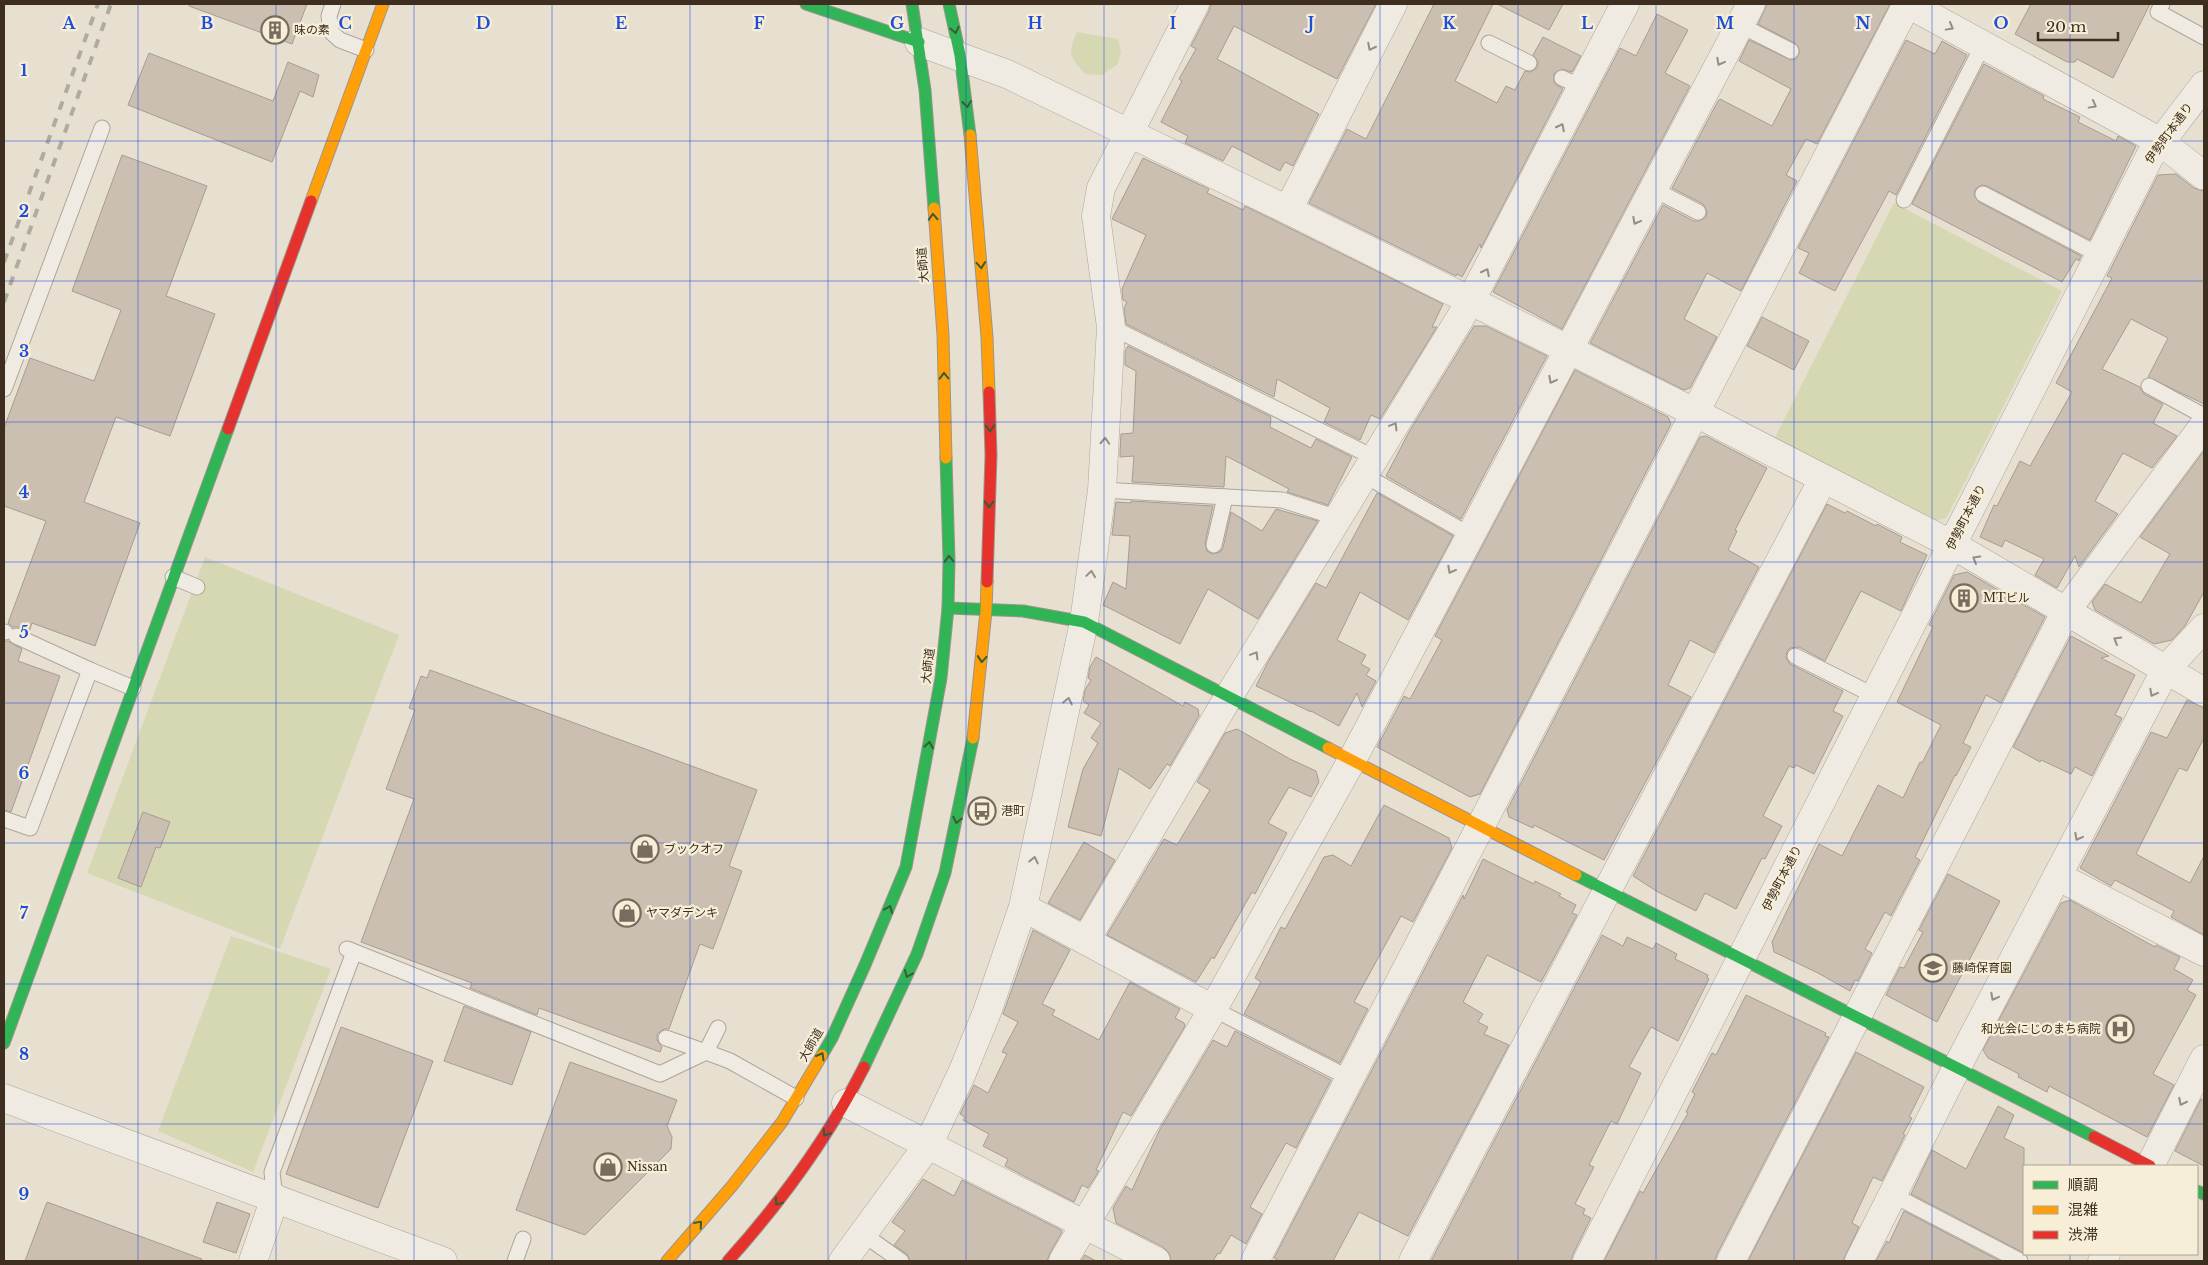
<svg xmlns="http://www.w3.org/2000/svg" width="2208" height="1265" font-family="'Libre Baskerville','Noto Sans JP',serif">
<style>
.green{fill:#d6d7b3}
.building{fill:#cbbfb2;stroke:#a89c90}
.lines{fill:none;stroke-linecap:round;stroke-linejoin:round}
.lane-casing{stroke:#ada599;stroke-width:17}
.street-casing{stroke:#ada599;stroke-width:29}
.fast-casing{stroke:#9c958a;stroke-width:13}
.slow-casing{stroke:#9c958a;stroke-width:13}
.jam-casing{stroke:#9c958a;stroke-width:13}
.lane{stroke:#efebe3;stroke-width:15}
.street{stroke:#efebe3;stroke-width:28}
.fast{stroke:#30b455;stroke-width:11}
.slow{stroke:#ff9f0a;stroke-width:11}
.jam{stroke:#e5322d;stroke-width:11}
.rail{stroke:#afaaa2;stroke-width:4;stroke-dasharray:9 9;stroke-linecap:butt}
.oneway{stroke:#968c82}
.oneway2{stroke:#385d33}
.grid{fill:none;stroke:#1d4ed8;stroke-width:1;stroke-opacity:0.55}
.labels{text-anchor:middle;stroke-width:4.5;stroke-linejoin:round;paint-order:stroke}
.poi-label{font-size:12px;fill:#3d2e20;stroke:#f7eed8;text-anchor:start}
.street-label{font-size:12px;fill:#3d2e20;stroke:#f7eed8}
.grid-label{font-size:16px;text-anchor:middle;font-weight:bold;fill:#1d4ed8;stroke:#f7eed8;stroke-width:4.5;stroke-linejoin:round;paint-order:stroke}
</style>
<rect width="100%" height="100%" fill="#e7e0d1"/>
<g class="green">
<path d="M1077,32L1118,39L1121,51L1118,64L1102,75L1085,74C1070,57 1067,53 1077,32Z"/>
<path d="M1894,203L2062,291L1950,511L1946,518L1935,521L1774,439Z"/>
<path d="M205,557L399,635L280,949L87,873Z"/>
<path d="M231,936L331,969L253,1172L158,1131Z"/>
</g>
<g class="building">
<path d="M189,4H307L292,44L189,6Z"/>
<path d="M1211,4H1376L1337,79L1234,26L1217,59L1319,114L1293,166L1285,162L1280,171L1232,146L1223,161L1185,143L1188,136L1161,122L1182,81L1179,79L1196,49L1191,46L1209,11Z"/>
<path d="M1434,4H1493L1455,81L1497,103L1506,86L1515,90L1525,71L1530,72L1537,68L1538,62L1533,55L1543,37L1581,56L1572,72L1562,69L1554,74V83L1563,89L1481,248L1480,244L1462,277L1457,274L1456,276L1309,203L1347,129L1366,139Z"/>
<path d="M1497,4H1563L1549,30Z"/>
<path d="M1767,4H1890L1817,144L1806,139L1786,175L1797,181L1741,291L1707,273L1684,319L1717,337L1690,388L1684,390L1590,343L1663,205L1694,221H1699L1706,217L1707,211L1703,204L1672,188L1718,101L1720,99L1772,126L1791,89L1739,61L1749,40L1791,60L1796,59L1800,51L1795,43L1758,24Z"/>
<path d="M2031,4H2150L2113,78L2077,59L2075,62H2067L2015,34Z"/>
<path d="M1657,14L1688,30L1665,73L1690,86L1562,329L1493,292L1620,48L1636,56Z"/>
<path d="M1906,40L1935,54L1942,41L1967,55L1896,195L1889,191L1835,291L1799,273L1809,253L1798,248Z"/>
<path d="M149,53L273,101L288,62L319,75L313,97L300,91L272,162L128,105Z"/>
<path d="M1984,64L2044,96L2043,99L2080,117L2078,122L2116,141L2118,136L2136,146L2090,240L1987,186L1982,185L1975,189L1974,195L1979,202L2081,256L2079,261L2076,259L2062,282L1912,204Z"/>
<path d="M122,155L207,186L166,296L215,314L170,436L116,417L84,502L140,523L95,646L32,623L29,632L19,627H13L8,623L46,521L4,506V428L30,358L94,381L121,310L72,291Z"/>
<path d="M1143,158L1209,189L1207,193L1243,210L1245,206L1443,304L1432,327H1437L1380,419L1371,415L1360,440L1324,422L1330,408L1277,379L1274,397L1126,324L1124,308L1127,302L1123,300L1122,289L1146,235L1112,219Z"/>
<path d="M2176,174L2194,188L2204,191V404L2148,377L2168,338L2131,319L2102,369L2140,387L2144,394L2163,404L2153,423L2177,436L2152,468L2123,453L2095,501L2118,514L2079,567L2075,556L2057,588L2035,575L2044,559L2005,540L2002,547L1980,537L1994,505L1997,506L2020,461L2030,466L2072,392L2056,383L2112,278L2107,276L2158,175Z"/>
<path d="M1762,317L1809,341L1794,370L1747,346Z"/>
<path d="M1474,326H1486L1547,356L1461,519L1386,476L1409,432Z"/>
<path d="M1128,346L1271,417L1270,427L1311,448L1316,439L1352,457L1328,505L1287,492L1289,489L1226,456L1224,487L1132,482L1134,456L1120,457V452L1121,434L1133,433L1136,371L1125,365V351Z"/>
<path d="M1575,370L1668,417L1671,424L1480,794L1470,797L1377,747L1404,696L1410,699L1442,640L1435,636Z"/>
<path d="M1706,436L1767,468L1735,530L1737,531L1728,550L1759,567L1714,653L1690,640L1668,685L1691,697L1604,860L1534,825L1533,828L1509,817L1507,810L1700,437Z"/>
<path d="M2204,451V592L2185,626L2172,640L2154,644L2095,610L2092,602L2105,584L2141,603L2170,554L2140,537Z"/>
<path d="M1377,493L1453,536L1408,620L1360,592L1337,640L1366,655L1361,664L1370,669L1366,675L1376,681L1362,707L1357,693L1339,726L1311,711V712L1256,686L1268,662L1316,583L1326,588Z"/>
<path d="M1131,501L1213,506L1205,543L1207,551L1212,554L1220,552L1223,548L1231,512L1262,531L1276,509L1318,521L1258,619L1208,589L1180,644L1103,605L1113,582L1126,589L1130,536L1112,535L1116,502L1131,503Z"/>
<path d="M1827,504L1845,513L1847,511L1876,526L1877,524L1902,537L1900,542L1927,555L1901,611L1861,591L1825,661L1799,647L1790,648L1787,651L1786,657L1790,664L1843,691L1833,711L1843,716L1814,774L1796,765L1794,768L1789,766L1763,816L1782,826L1765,859L1762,858L1736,909L1705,893L1696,911L1658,892L1633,876Z"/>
<path d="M1967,572L2045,617L2001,703L1986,695L1963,743L1971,747L1956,776L1955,775L1915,857L1920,860L1891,916L1885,912L1865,949L1872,953L1858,981L1855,980L1850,991L1818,973L1774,952L1772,942L1819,844L1842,856L1878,785L1903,798L1920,762L1922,763L1941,725L1897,702L1933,627L1929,625L1954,575Z"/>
<path d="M2071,636L2109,656L2101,658L2135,675L2115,715L2122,718L2092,776L2075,767L2071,774L2041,760L2040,762L2013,747Z"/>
<path d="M4,641H8L22,649L18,661L60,676L11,812L4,810Z"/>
<path d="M1096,657L1183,706L1185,702L1198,709L1199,716L1170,766L1167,764L1150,789L1119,768L1101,836L1068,827L1083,769L1098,743L1091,738L1101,723L1084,713L1089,705L1083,701L1085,690L1091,680L1088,678L1090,667Z"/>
<path d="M430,670L757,790L729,866L742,871L713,949L700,944L669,1029H664L657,1034V1040L662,1047L660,1052L539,1008L537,1015L470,988L472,983L361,942L414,799L386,789L415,710L409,708L421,676L427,678Z"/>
<path d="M2187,700L2204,708V738L2187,771L2179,768L2136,854L2190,883L2204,856V935L2171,917L2174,911L2115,880L2111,886L2080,868L2151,732L2167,738Z"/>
<path d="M1237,729L1290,759L1316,771L1319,782L1311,797L1289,787L1268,823L1287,833L1255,894L1252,892L1214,959L1212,957L1196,982L1107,935L1164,839L1177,845L1210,790L1197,782L1225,733Z"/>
<path d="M1384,805L1449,838L1452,848L1413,922L1401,916L1354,1002L1368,1009L1340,1063L1244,1014L1261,982L1255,978L1281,927L1285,929L1324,857L1333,855L1351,866Z"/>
<path d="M143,812L170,822L160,848L156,847L141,887L118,878Z"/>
<path d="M1084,842L1115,860L1080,920L1048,903Z"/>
<path d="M1483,859L1534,884L1535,881L1561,894L1559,896L1576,905L1572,913L1577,915L1541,982L1487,955L1463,1002L1483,1014L1478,1022L1488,1027L1484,1034L1509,1045L1408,1236L1359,1212L1333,1261H1280L1274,1258L1463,895L1464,899Z"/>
<path d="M1948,874L2000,901L1937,1022L1886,995L1900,967L1904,968L1923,932L1919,930Z"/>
<path d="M2070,900L2155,947L2156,945L2180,957L2174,969L2193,980L2187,990L2196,995L2153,1074L2174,1085L2147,1137L2049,1086L2047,1092L2018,1077L2019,1074L1988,1058L1983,1050L2061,903Z"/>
<path d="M1033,930L1070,950L1042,1004L1055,1010L1052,1015L1099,1040L1130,982L1180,1009L1175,1018L1184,1023L1185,1026L1131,1116L1123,1112L1096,1170L1099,1171L1088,1188L1082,1185L1074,1202L1005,1166L1008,1159L983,1146L989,1134L963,1120L965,1117L960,1114L974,1085L988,1093L1007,1054L1002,1052L1018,1022L1003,1014Z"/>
<path d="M1602,935L1623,946L1627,937L1653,949L1656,943L1677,954L1675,959L1708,975L1707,978L1709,979L1678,1041L1651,1027L1629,1067L1641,1073L1617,1124L1611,1121L1589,1165L1594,1167L1575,1204L1585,1209L1583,1214L1591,1218L1573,1254L1571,1261H1431Z"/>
<path d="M1746,995L1826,1033L1825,1036L1829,1037L1717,1254L1715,1261H1604L1640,1191L1643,1193L1688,1113L1686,1112L1695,1094L1692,1092L1712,1053L1716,1055Z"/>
<path d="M464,1006L531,1032L512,1085L444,1061Z"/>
<path d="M341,1027L433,1061L378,1208L286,1174Z"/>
<path d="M1235,1031L1331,1080L1296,1148L1286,1143L1250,1207L1262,1214L1246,1244L1231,1235L1220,1254L1218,1253L1213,1261H1171L1169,1253L1163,1247L1116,1223L1113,1208L1126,1186L1132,1190L1160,1129L1213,1040L1227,1047Z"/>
<path d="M1856,1052L1924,1087L1909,1117L1912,1118L1903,1134L1905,1135L1882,1181L1873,1177L1854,1218L1852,1223L1859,1227L1843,1261H1748Z"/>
<path d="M570,1062L677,1100L667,1126L672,1137L671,1149L585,1235L516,1210Z"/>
<path d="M2201,1099L2204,1101V1166L2175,1151Z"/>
<path d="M1998,1106L2014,1115L2004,1138L2024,1148V1253L1911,1194L1932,1150L1966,1169Z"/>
<path d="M923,1179L954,1196L962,1180L1061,1230L1062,1232L1050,1253L1047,1261H910L907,1254L894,1245L905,1231L892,1222Z"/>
<path d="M47,1202L202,1259L201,1261H25Z"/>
<path d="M217,1202L250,1214L236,1253L203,1242Z"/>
<path d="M1904,1211L2000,1261H1876L1887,1241L1889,1243Z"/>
<path d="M1085,1255L1096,1261H1081Z"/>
</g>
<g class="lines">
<g class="lane-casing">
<g id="lane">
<path d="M333,4L329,16L331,32L340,40L366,50"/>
<path d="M2162,4L2158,12L2204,37"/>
<path d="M1740,25L1791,51"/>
<path d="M1489,43L1529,63"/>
<path d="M1562,78L1582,87"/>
<path d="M1653,189L1698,212"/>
<path d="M1983,194L2099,255"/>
<path d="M1904,200L1983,45"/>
<path d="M1111,327L1375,458"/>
<path d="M2149,386L2204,416"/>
<path d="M4,389L102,128"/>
<path d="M1364,475L1470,535"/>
<path d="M1102,490L1282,500L1338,518"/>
<path d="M1214,545L1225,497"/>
<path d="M173,577L197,587"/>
<path d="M4,632H5"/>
<path d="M16,636L90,670"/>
<path d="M1795,656L1875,696"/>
<path d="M4,819L30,828L90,670L133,688"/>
<path d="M347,949L660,1074L706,1052L730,1061L796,1098"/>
<path d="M1213,1009L1351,1079"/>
<path d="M666,1038L706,1052L718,1028"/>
<path d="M1893,1195L2020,1261"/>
<path d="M275,1198L272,1172L354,952"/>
<path d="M863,1234L901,1261"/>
<path d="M515,1261L523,1239"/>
</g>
</g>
<g class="street-casing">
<g id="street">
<path d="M1908,4L2161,142L2204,176"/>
<path d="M919,42L1007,74L1288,210L1696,413L1951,544L2204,692"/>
<path d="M1288,210L1393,4"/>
<path d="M2057,876L2204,952"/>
<path d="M1023,907L1213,1009"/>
<path d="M1086,940L1229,696L1470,302L1625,4"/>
<path d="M4,1098L443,1261"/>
<path d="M846,1103L1156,1261"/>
<path d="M2150,1166L2204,1059"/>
<path d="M253,1261L275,1198"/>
<path d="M843,1261L928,1145L962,1073L987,1012L1023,907L1084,622L1102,490L1111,327L1096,216L1101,188L1195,4"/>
<path d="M1063,1261L1213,1009L1352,760L1751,4"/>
<path d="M1255,1261L1907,4"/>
<path d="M1413,1261L1823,479"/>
<path d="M1587,1261L2150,156L2204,85"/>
<path d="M1731,1261L2066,611L2204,425"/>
<path d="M1859,1261L1957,1067L2166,669L2204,628"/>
<path d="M2102,1261L2106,1254"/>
</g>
</g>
<g class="fast-casing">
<g id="fast">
<path d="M806,4L919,42"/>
<path d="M912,4L925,90L934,208"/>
<path d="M949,4L960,55L970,135"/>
<path d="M948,608L1023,611L1084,622L1328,748"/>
<path d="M1576,875L2094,1137"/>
<path d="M4,1043L228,429"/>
<path d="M822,1055L832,1038L865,965L906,867L941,678L948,608L949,560L946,458"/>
<path d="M864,1067L917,954L945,873L973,738"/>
<path d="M2197,1191L2204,1194"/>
</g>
</g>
<g class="slow-casing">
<g id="slow">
<path d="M970,135L987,337L989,392"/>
<path d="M311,201L383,4"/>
<path d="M934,208L943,335L946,458"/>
<path d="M973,738L986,611L987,582"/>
<path d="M1328,748L1576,875"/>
<path d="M667,1261L732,1186L782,1122L822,1055"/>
</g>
</g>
<g class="jam-casing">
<g id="jam">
<path d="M228,429L311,201"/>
<path d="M987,582L991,455L989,392"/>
<path d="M2094,1137L2150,1166"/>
<path d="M728,1261C781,1202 828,1138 864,1067"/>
</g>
</g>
<use href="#lane" class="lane"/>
<use href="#street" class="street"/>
<use href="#fast" class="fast"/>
<use href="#slow" class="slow"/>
<use href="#jam" class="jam"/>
<g class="rail">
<path d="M4,262L98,4"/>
<path d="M4,302L111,4"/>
</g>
</g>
<defs><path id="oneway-chevron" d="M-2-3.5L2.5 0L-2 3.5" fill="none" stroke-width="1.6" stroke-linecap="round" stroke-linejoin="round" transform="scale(1.25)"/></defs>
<g class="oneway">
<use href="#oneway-chevron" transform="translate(1950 27) rotate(29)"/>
<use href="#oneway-chevron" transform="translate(1371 47) rotate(117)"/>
<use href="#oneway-chevron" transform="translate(1720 62) rotate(118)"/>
<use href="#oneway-chevron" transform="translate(2093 105) rotate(29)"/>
<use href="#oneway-chevron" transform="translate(1561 127) rotate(-63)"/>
<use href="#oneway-chevron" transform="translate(1636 221) rotate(118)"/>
<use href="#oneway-chevron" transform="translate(1486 272) rotate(-63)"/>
<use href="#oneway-chevron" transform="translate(1552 380) rotate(118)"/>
<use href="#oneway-chevron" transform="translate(1394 426) rotate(-59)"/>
<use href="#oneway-chevron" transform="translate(1105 441) rotate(-87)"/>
<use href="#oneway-chevron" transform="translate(1976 559) rotate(-150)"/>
<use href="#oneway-chevron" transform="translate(1451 570) rotate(118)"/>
<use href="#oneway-chevron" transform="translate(1091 574) rotate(-82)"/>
<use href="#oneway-chevron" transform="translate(2117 640) rotate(-150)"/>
<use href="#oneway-chevron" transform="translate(1255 655) rotate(-59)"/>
<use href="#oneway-chevron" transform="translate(2153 693) rotate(118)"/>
<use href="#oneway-chevron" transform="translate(1068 701) rotate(-78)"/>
<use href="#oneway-chevron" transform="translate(2078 837) rotate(118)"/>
<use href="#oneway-chevron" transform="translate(1034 860) rotate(-78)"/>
<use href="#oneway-chevron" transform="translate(1994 997) rotate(118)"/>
<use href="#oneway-chevron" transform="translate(2182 1102) rotate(117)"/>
</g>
<g class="oneway2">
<use href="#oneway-chevron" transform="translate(955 30) rotate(77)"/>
<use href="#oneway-chevron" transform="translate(967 104) rotate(83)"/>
<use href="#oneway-chevron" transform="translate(933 217) rotate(-93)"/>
<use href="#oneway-chevron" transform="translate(981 265) rotate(85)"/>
<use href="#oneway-chevron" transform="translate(944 376) rotate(-91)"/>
<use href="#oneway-chevron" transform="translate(990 428) rotate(88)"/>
<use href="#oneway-chevron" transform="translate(989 504) rotate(92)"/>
<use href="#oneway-chevron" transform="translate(949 559) rotate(-92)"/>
<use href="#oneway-chevron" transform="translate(982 659) rotate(95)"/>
<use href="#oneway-chevron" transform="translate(929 745) rotate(-80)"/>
<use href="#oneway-chevron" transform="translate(957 820) rotate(102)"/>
<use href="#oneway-chevron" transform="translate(889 909) rotate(-68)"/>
<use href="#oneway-chevron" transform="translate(908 974) rotate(113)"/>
<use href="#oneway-chevron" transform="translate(821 1056) rotate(-60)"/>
<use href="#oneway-chevron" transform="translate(826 1133) rotate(123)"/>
<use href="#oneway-chevron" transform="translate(778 1202) rotate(127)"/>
<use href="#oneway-chevron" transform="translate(699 1224) rotate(-49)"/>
</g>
<path class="grid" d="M138,4V1261M276,4V1261M414,4V1261M552,4V1261M690,4V1261M828,4V1261M966,4V1261M1104,4V1261M1242,4V1261M1380,4V1261M1518,4V1261M1656,4V1261M1794,4V1261M1932,4V1261M2070,4V1166M4,141H2204M4,281H2204M4,422H2204M4,562H2204M4,703H2204M4,843H2204M4,984H2204M4,1124H2204M2070,1254V1261"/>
<defs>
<g id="building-ring" transform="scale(1.4375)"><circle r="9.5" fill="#f7eed8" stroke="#786c5e" stroke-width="1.5"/><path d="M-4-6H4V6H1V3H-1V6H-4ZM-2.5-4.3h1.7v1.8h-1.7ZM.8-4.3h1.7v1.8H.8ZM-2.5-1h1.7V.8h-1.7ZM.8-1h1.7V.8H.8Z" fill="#786c5e"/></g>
<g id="bus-ring" transform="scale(1.4375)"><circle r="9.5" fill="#f7eed8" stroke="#786c5e" stroke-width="1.5"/><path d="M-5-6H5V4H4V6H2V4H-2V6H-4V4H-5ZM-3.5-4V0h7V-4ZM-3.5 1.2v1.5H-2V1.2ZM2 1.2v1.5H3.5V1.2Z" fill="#786c5e"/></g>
<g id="shop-ring" transform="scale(1.4375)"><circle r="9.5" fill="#f7eed8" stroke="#786c5e" stroke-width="1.5"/><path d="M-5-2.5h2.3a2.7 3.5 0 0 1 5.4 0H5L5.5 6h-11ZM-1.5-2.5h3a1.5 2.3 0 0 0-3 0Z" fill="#786c5e"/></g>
<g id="school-ring" transform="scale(1.4375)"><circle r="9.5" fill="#f7eed8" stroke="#786c5e" stroke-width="1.5"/><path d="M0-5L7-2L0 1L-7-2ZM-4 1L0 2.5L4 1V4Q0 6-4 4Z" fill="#786c5e"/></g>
<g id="hospital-ring" transform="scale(1.4375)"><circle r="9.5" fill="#f7eed8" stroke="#786c5e" stroke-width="1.5"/><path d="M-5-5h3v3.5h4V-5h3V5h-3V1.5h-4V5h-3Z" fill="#786c5e"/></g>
</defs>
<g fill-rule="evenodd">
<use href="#building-ring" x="275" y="30"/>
<use href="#building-ring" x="1964" y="598"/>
<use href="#bus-ring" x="982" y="811"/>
<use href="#shop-ring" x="645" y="849"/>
<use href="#shop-ring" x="627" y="913"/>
<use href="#school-ring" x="1933" y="968"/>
<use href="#hospital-ring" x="2120" y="1029"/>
<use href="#shop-ring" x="608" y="1167"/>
</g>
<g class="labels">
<g class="poi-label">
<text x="294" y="34">味の素</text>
<text x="1983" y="602">MTビル</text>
<text x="1001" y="815">港町</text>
<text x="664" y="853">ブックオフ</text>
<text x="646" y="917">ヤマダデンキ</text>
<text x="1952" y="972">藤崎保育園</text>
<text x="2101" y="1033" text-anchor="end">和光会にじのまち病院</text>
<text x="627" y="1171">Nissan</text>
</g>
<g class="street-label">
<text transform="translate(2169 133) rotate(-54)" y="4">伊勢町本通り</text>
<text transform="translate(923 265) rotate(-95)" y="4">大師道</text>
<text transform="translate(1966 517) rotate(-63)" y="4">伊勢町本通り</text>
<text transform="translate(928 666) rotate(-83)" y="4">大師道</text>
<text transform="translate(1782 878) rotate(-63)" y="4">伊勢町本通り</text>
<text transform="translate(811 1045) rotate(-60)" y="4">大師道</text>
</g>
</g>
<g class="grid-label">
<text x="69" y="29">A</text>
<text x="207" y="29">B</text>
<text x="345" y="29">C</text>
<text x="483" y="29">D</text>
<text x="621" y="29">E</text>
<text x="759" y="29">F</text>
<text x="897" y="29">G</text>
<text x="1035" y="29">H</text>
<text x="1173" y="29">I</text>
<text x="1311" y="29">J</text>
<text x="1449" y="29">K</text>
<text x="1587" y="29">L</text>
<text x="1725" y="29">M</text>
<text x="1863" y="29">N</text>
<text x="2001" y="29">O</text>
<text x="24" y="76">1</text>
<text x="24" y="217">2</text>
<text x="24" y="357">3</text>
<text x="24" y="498">4</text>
<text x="24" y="638">5</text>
<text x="24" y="779">6</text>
<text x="24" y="919">7</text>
<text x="24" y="1060">8</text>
<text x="24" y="1200">9</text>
</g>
<rect width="2208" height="1265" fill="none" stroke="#3d2e20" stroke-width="10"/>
<rect x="2023" y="1165" width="175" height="90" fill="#f7eed8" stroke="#ada18e"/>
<rect x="2033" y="1181" width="25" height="8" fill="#30b455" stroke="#ada18e"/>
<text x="2068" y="1190" font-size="15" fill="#3d2e20">順調</text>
<rect x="2033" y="1206" width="25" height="8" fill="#ff9f0a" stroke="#ada18e"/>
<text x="2068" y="1215" font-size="15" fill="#3d2e20">混雑</text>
<rect x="2033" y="1231" width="25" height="8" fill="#e5322d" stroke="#ada18e"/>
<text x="2068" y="1240" font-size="15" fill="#3d2e20">渋滞</text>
<path d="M2038 32v8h80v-8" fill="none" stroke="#3d2e20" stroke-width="2.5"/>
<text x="2046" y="32" font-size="15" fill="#3d2e20" stroke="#f7eed8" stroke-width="4" paint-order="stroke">20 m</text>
</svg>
